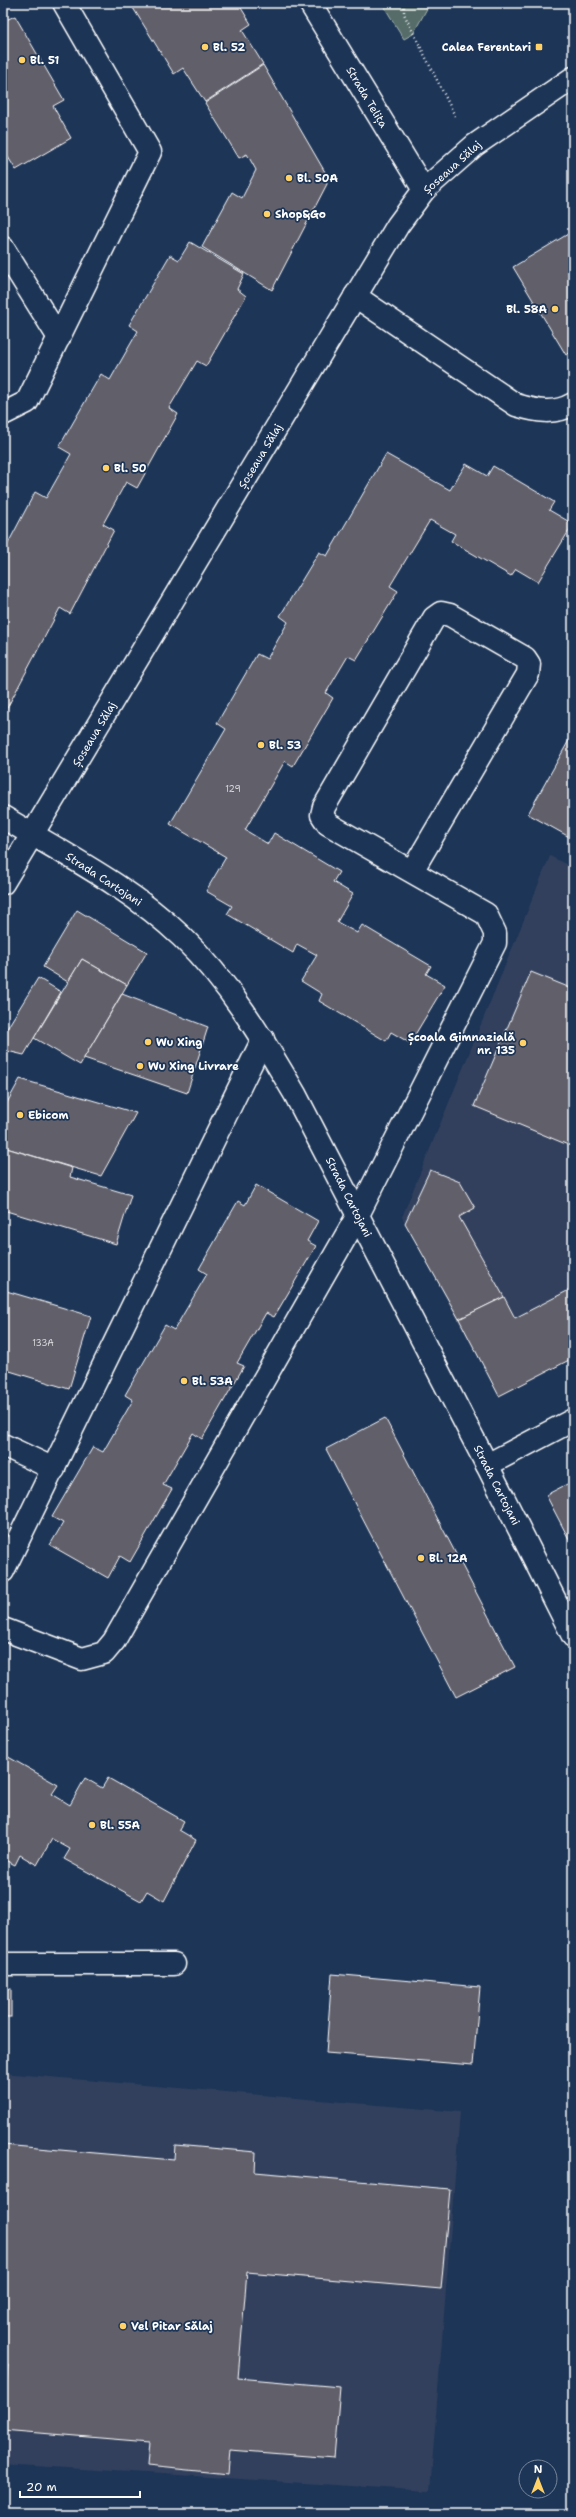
<svg xmlns="http://www.w3.org/2000/svg" width="576" height="2517" font-family="'Shantell Sans',sans-serif">
<style>
.built{fill:#31415d}
.green{fill:#556c68;stroke:#aab6b4}
.building{fill:#615e6b;stroke:#fff}
.lines{fill:none;stroke-linecap:round;stroke-linejoin:round}
.lane-casing{stroke:#fff;stroke-width:25}
.street-casing{stroke:#fff;stroke-width:25}
.secondary-casing{stroke:#fff;stroke-width:25}
.path{stroke:#fff;stroke-width:2.5;stroke-dasharray:1 3;stroke-linecap:butt}
.lane{stroke:#1d3557;stroke-width:22}
.street{stroke:#1d3557;stroke-width:22}
.secondary{stroke:#1d3557;stroke-width:22}
.poi-dot{fill:#ffd166;stroke:#1d3557;stroke-width:1.5}
.labels{text-anchor:middle;stroke-width:3.5;stroke-linejoin:round;paint-order:stroke}
.number-label{font-size:9px;fill:#d8d7da}
.poi-label{font-size:11px;font-weight:bold;fill:#fff;stroke:#1d3557;text-anchor:start}
.street-label{font-size:11px;fill:#fff;stroke:#1d3557}
</style>
<rect width="100%" height="100%" fill="#1d3557"/>
<filter id="ink" filterUnits="userSpaceOnUse"><feTurbulence type="fractalNoise" baseFrequency=".025" numOctaves="2"/><feDisplacementMap in="SourceGraphic" scale="8" xChannelSelector="R" yChannelSelector="G"/><feConvolveMatrix kernelMatrix="1 2 1 2 8 2 1 2 1" color-interpolation-filters="sRGB"/></filter>
<g filter="url(#ink)">
<g class="built">
<path d="M550,856L573,868V1358L499,1396L402,1217Z"/>
<path d="M3,2073L460,2112L430,2491L3,2464Z"/>
</g>
<path class="green" d="M382,3H430L413,34L404,39Z"/>
<g class="building">
<path d="M130,3H238L251,24L242,30L263,64L205,102L183,68L174,74Z"/>
<path d="M3,15L6,20L15,16L64,100L53,106L71,138L16,170L3,149Z"/>
<path d="M263,65L325,172L327,184L272,290L202,247L232,192L242,198L256,170L247,154L239,158L205,103Z"/>
<path d="M573,231V351L566,355L513,267Z"/>
<path d="M190,242L244,274L237,289L246,296L206,366L197,361L169,408L178,414L137,488L126,482L103,524L114,530L70,614L60,608L6,710L3,708V553L35,492L46,498L71,454L59,447L101,374L110,380L138,331L129,325L170,255L179,260Z"/>
<path d="M386,454L450,490L466,464L487,476L493,466L554,502L549,510L573,524L538,582L516,569L511,576L451,541L455,534L430,520L390,586L398,591L356,660L348,656L326,693L333,698L293,766L285,761L245,830L268,844L274,833L339,872L333,882L353,894L337,922L357,933L362,925L431,966L426,974L445,985L410,1043L391,1032L386,1041L319,1001L322,994L301,981L317,955L297,944L293,953L227,914L232,906L206,891L226,857L170,824L226,729L217,723L257,654L267,659L288,622L280,616L319,552L327,556Z"/>
<path d="M573,733V839L528,814Z"/>
<path d="M77,910L147,952L127,985L82,959L68,982L43,967Z"/>
<path d="M82,959L127,985L80,1065L34,1038Z"/>
<path d="M531,972L573,989V1147L474,1106Z"/>
<path d="M38,978L61,992L24,1055L3,1050V1035Z"/>
<path d="M122,994L208,1027L187,1093L84,1058Z"/>
<path d="M20,1079L136,1113L101,1176L3,1147V1110Z"/>
<path d="M3,1147L72,1168L70,1177L131,1195L116,1244L3,1210Z"/>
<path d="M430,1170L460,1182L475,1208L459,1217L504,1297L459,1319L405,1223Z"/>
<path d="M256,1185L318,1221L307,1241L316,1246L274,1317L266,1313L237,1363L244,1366L202,1439L193,1433L163,1485L172,1489L130,1562L120,1556L108,1578L50,1545L63,1523L52,1517L93,1447L103,1452L133,1400L125,1395L165,1325L174,1330L207,1274L199,1269L238,1201L245,1205Z"/>
<path d="M573,1288V1358L499,1396L459,1319L504,1297L515,1318Z"/>
<path d="M3,1290L91,1316L69,1389L3,1369Z"/>
<path d="M385,1418L515,1667L456,1697L326,1449Z"/>
<path d="M573,1481V1542L571,1543L546,1495Z"/>
<path d="M3,1754L58,1785L52,1794L70,1805L85,1778L102,1788L108,1778L184,1821L179,1830L196,1840L164,1901L147,1891L141,1901L64,1859L70,1849L52,1839L37,1865L20,1855L15,1865L3,1859Z"/>
<path d="M332,1974L480,1987L473,2065L326,2053Z"/>
<rect x="3" y="1989" width="8" height="28"/>
<path d="M3,2145L174,2160L175,2145L256,2152L255,2172L450,2189L441,2289L247,2272L238,2378L340,2387L334,2458L230,2450L228,2474L147,2466L149,2442L3,2430L8,2364H3Z"/>
</g>
<g class="lines">
<g class="lane-casing">
<g id="lane">
<path d="M355,296L516,405C536,411 554,415 573,404"/>
<path d="M3,1445L54,1469"/>
<path d="M3,1571L263,1039"/>
<path d="M3,1629L82,1659L104,1653L114,1641L358,1215L495,943V933L486,914L328,824L322,815L324,807L434,618L441,613L450,615L525,658L529,664L528,674L412,871"/>
<path d="M3,1964H174"/>
</g>
</g>
<g class="street-casing">
<g id="street">
<path d="M310,3L424,190"/>
<path d="M3,248L59,338"/>
<path d="M3,414L27,402L150,152L64,3"/>
<path d="M3,817C64,854 130,887 182,937C229,982 262,1038 295,1094L487,1465L573,1636"/>
<path d="M487,1465L573,1420"/>
</g>
</g>
<g class="secondary-casing">
<path id="secondary" d="M3,883L398,225L424,190L475,145L573,78"/>
</g>
<path class="path" d="M404,3V14L456,118"/>
<use href="#lane" class="lane"/>
<use href="#street" class="street"/>
<use href="#secondary" class="secondary"/>
</g>
</g>
<g class="poi-dot">
<circle cx="205" cy="47" r="4"/>
<rect x="535" y="43" width="8" height="8" rx="2"/>
<circle cx="22" cy="60" r="4"/>
<circle cx="289" cy="178" r="4"/>
<circle cx="267" cy="214" r="4"/>
<circle cx="555" cy="309" r="4"/>
<circle cx="106" cy="468" r="4"/>
<circle cx="261" cy="745" r="4"/>
<circle cx="148" cy="1042" r="4"/>
<circle cx="523" cy="1043" r="4"/>
<circle cx="140" cy="1066" r="4"/>
<circle cx="20" cy="1115" r="4"/>
<circle cx="184" cy="1381" r="4"/>
<circle cx="421" cy="1558" r="4"/>
<circle cx="92" cy="1825" r="4"/>
<circle cx="123" cy="2326" r="4"/>
</g>
<g class="labels">
<g class="number-label">
<text x="233" y="792">129</text>
<text x="43" y="1346">133A</text>
</g>
<g class="poi-label">
<text x="213" y="51">Bl. 52</text>
<text x="531" y="51" text-anchor="end">Calea Ferentari</text>
<text x="30" y="64">Bl. 51</text>
<text x="297" y="182">Bl. 50A</text>
<text x="275" y="218">Shop&amp;Go</text>
<text x="547" y="313" text-anchor="end">Bl. 58A</text>
<text x="114" y="472">Bl. 50</text>
<text x="269" y="749">Bl. 53</text>
<text x="515" y="1041" text-anchor="end">Școala Gimnazială<tspan x="515" dy="13">nr. 135</tspan></text>
<text x="156" y="1046">Wu Xing</text>
<text x="148" y="1070">Wu Xing Livrare</text>
<text x="28" y="1119">Ebicom</text>
<text x="192" y="1385">Bl. 53A</text>
<text x="429" y="1562">Bl. 12A</text>
<text x="100" y="1829">Bl. 55A</text>
<text x="131" y="2330">Vel Pitar Sălaj</text>
</g>
<g class="street-label">
<text transform="translate(367 97) rotate(59)" y="4">Strada Telița</text>
<text transform="translate(452 167) rotate(-42)" y="4">Șoseaua Sălaj</text>
<text transform="translate(260 456) rotate(-59)" y="4">Șoseaua Sălaj</text>
<text transform="translate(94 734) rotate(-59)" y="4">Șoseaua Sălaj</text>
<text transform="translate(104 879) rotate(33)" y="4">Strada Cartojani</text>
<text transform="translate(349 1197) rotate(63)" y="4">Strada Cartojani</text>
<text transform="translate(497 1485) rotate(63)" y="4">Strada Cartojani</text>
</g>
</g>
<rect width="576" height="2517" fill="none" stroke="#1d3557" stroke-width="16"/>
<rect x="8" y="8" width="560" height="2501" fill="none" stroke="#fff" stroke-width="1.5" filter="url(#ink)"/>
<g transform="translate(538 2479)"><circle r="19" fill="#1d3557" stroke="#77869a"/>
<path d="M0-3L7 15L0 10L-7 15Z" fill="#ffd166"/>
<text y="-6" font-size="11" font-weight="bold" text-anchor="middle" fill="#ffffff">N</text>
</g>
<path d="M20 2491v6h120v-6" fill="none" stroke="#ffffff" stroke-width="2"/>
<text x="26" y="2491" font-size="12" fill="#ffffff" stroke="#1d3557" stroke-width="3" paint-order="stroke">20 m</text>
</svg>
